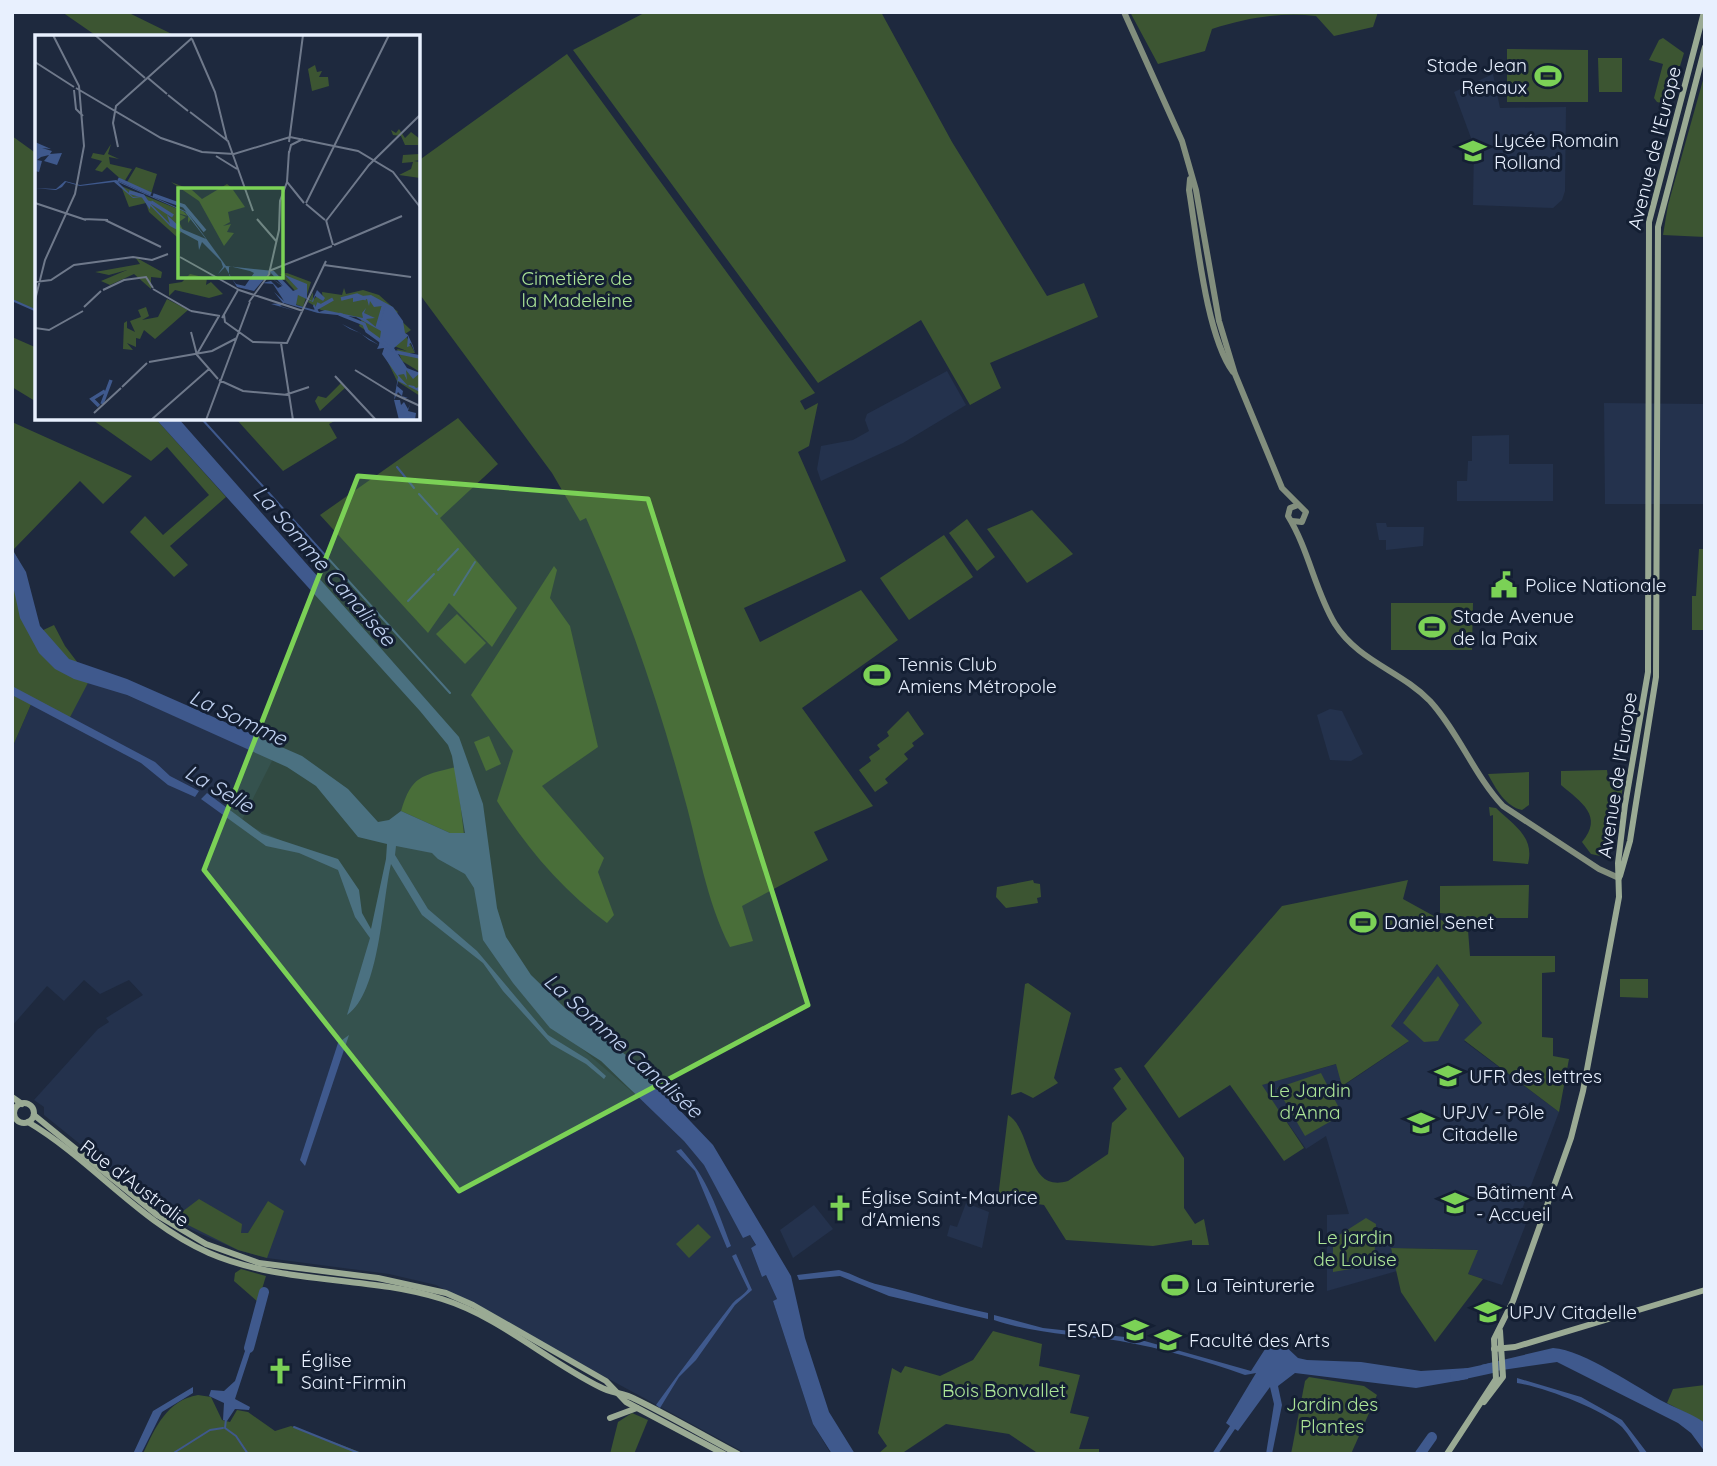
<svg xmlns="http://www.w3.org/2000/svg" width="1717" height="1466" font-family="Quicksand,sans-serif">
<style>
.built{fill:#24324d}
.green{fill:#3c5532}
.water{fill:#3f598d}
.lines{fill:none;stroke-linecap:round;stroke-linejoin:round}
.stream{stroke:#3f598d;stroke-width:2}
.river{stroke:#3f598d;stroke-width:10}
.secondary{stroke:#828e7d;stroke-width:6}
.primary{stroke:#9aaa94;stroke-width:6}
.marked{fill:#7bd156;fill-opacity:0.2;stroke:#7bd156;stroke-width:5;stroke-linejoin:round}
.labels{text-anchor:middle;stroke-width:6;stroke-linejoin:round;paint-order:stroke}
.poi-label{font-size:19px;fill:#e8f0fe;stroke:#141f33;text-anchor:start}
.street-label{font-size:19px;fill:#e8f0fe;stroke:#141f33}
.park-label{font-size:19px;fill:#ace597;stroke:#141f33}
.water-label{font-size:21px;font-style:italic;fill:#c0d1f0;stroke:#141f33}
.inset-river{fill:none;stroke:#3f598d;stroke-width:3.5}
.inset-road{fill:none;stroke:#6f798b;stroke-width:2}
.view{fill:#7bd156;fill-opacity:0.15;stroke:#7bd156;stroke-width:3.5}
.inset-edge{fill:none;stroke:#e8f0fe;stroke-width:3.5}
</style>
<rect width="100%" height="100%" fill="#1e293e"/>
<g class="built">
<path d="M1493,74L1500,108L1566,107L1565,191L1562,200L1553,208L1473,205L1474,146L1454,92Z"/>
<path d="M947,371L966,405L903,443L821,481L817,469L821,446L853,440L869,431L865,420L867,414Z"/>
<path d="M1604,403L1705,404V504H1605Z"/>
<path d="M1509,435V464H1553V501H1457V481H1467L1468,461H1472V436Z"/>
<path d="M1376,523H1386L1387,527H1424L1423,546L1386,550V540H1379Z"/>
<path d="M90,679L273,759L241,822L343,869L372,938L392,842L486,861L490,942L553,1024L694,1145L743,1237L750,1235L756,1246L751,1248L762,1277L766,1275L777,1299L773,1301L813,1424L831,1454H747L436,1285L389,1274L267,1258L238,1250L192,1230L163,1211L44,1115V1107L34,1100L98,1029L109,1022L106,1018L143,995L129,980L100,994L84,980L64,1001L47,986L12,1026V748L32,702Z"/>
<path d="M1330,709L1342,711L1363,754L1351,761L1330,760L1317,715Z"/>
<path d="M1437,964L1482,1023L1464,1041L1559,1112L1521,1212L1529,1216L1502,1285L1468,1274L1477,1250L1391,1248L1397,1271L1327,1291V1215L1349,1214L1326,1136L1306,1149L1261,1085L1337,1064L1343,1086L1408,1042L1391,1026Z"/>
<path d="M966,1203L989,1212L982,1248L947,1236L950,1225L957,1227Z"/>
<path d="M814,1205L833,1229L793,1258L780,1230Z"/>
</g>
<g class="green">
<path d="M62,12H127L178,37H98Z"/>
<path d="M646,12H881L952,142L1047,296L1084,283L1098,317L990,363L1001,388L970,405L921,320L818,383L573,50Z"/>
<path d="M1130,12H1378L1373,27L1334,36L1316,16C1280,12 1247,18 1212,29L1205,51L1158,64Z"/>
<path d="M1663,38L1684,53L1668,105L1657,102L1654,98L1663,64L1649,60L1659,40Z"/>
<path d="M1507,49L1588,50V102H1507Z"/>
<path d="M567,54L815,393L800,401L805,410L818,403L809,446L798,452L846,561L744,608L760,642L861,590L898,640L802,708L873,806L814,832L828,860L742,906L753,941L730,947C706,900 699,850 685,800C659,703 627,609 586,518L580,521L552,473L418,292V161Z"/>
<path d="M1598,58H1622V92H1599Z"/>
<path d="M1705,73V237L1663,235L1668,205Z"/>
<path d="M12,136L37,154V311L12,300Z"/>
<path d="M12,337L37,348L35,401L12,387Z"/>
<path d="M90,418H155L226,497L170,546L188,565L174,577L130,532L145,516L163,535L209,495L167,447L151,461Z"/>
<path d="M243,418H340L329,424L337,438L283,471L238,421Z"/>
<path d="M458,418L498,464L440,518L517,608L492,647L449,603L428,633L320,515Z"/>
<path d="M12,422L132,476L103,504L80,481L13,550L22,567L39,632L54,625L65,646L90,679L68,721L32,702L12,748Z"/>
<path d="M1032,510L1073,554L1027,583L987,529Z"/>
<path d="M967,519L995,557L977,571L949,533Z"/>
<path d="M944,535L973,577L909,620L880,578Z"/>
<path d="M1699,549H1705V630H1692V596H1696Z"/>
<path d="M554,566L557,570L550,598L570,626L598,747L542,786L604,858L598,872L614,915L607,923C563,891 526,847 497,801L513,751L471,695Z"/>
<path d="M1391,603H1473L1472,650H1391Z"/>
<path d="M457,614L486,643L465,664L436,634Z"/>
<path d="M908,711L924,734L912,743L914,746L904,754L908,759L885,779L888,783L875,792L859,770L871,761L869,757L880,749L877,745L889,736L887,732Z"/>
<path d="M489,736L501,764L486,771L474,742Z"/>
<path d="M456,767L464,835L450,833L401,811C412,775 421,776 456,767Z"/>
<path d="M1607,770L1608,778L1624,779L1618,818L1605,857L1591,854L1582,842C1604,816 1581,802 1561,785V771Z"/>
<path d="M1529,772V805L1522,810C1506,807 1495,788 1488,774Z"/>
<path d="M1489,807L1496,808C1513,825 1535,836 1528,864L1493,861V815L1490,816Z"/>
<path d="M1033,880L1034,883L1040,884L1041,897L1037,898L1038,903L1006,908L996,897L997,887Z"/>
<path d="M1408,880L1403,899L1452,926L1468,930L1470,956H1555V972L1542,973V1037L1553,1038V1056L1569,1059L1559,1112L1464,1040L1482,1023L1437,964L1391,1026L1409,1041L1342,1086L1336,1064L1262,1085L1304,1148L1284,1161L1230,1085L1179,1118L1144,1066L1282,906Z"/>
<path d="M1529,885L1528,918H1453L1451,914L1440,913V886Z"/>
<path d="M1438,976L1459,1005L1438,1041L1424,1042L1403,1023Z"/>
<path d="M1620,979H1648V998L1620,997Z"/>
<path d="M1028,983L1071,1013L1054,1078L1058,1083L1033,1098L1021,1092L1011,1095L1025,984Z"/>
<path d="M1121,1067L1184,1158V1208L1195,1224L1204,1219L1209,1245H1192V1240L1153,1246L1066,1240L1044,1205L998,1198L1008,1115C1033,1129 1025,1194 1068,1181L1108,1154L1112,1123L1127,1109L1113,1088L1121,1079L1114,1069Z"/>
<path d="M1321,1073L1339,1108L1333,1120L1305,1136L1277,1088Z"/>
<path d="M199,1199L242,1224L241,1233H248L268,1201L284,1211L267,1258L238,1250L174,1218Z"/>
<path d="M1366,1218L1376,1224L1374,1265L1333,1272V1239Z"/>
<path d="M698,1224L711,1237L689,1258L676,1244Z"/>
<path d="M1391,1248L1478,1250L1468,1274L1483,1279L1435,1342L1401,1292Z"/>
<path d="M241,1269L266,1276L258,1302L234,1281L235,1273Z"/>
<path d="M993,1331L1042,1344L1039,1366L1080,1375L1070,1413L1089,1417L1079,1449H1099V1454H1039L1009,1434L946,1424L901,1454H878L887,1446L878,1433L892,1368L901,1373L905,1366L940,1376L973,1360Z"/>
<path d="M1309,1377L1364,1386L1377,1395L1351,1454H1291L1305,1381Z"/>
<path d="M1705,1385V1423L1667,1403L1673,1389Z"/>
<path d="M198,1395L211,1397L222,1420L230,1422L237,1410L248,1412L275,1431L291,1426L365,1454H143C155,1428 167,1400 198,1395Z"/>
<path d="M632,1413L648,1420L634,1454H610L618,1422Z"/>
</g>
<g class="water">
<path d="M155,418H178L459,737L483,804L497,908L506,937L531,975L565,1008L631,1059L713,1145L791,1276L805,1338L829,1412L855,1454H832L813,1424L773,1301L777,1299L766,1275L762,1277L751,1248L756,1245L750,1235L743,1238L704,1165L684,1141L601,1061L550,1028L513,983L483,940L474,888L465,874L438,859L432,853L396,846L395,855L428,909L477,951L548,1035L587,1059L606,1076L604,1079L586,1064L551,1044L503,991L483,963L422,915L391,864C382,901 380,993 347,1015L370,938L355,917L338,870L299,853L266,846L201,799L207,793L262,834L338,859L359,890L362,913L371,929L386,859L387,844L358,837L316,786L287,767L127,695L74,679L55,669L39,653L20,618L12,581V549L26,572L40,626L69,659L127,679L302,756L348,789L378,822L389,820L401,811L450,833H465L452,756L448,745L420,711Z"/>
<path d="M12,686L155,762L170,776L199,791L195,797L168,785L141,763L12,695Z"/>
<path d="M349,1035L305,1166L300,1160L338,1043Z"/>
<path d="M681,1149C708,1179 717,1209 731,1246L727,1248L695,1171L676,1151Z"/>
<path d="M736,1254L752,1290L735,1305L696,1360L679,1377L660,1408L656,1405C680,1371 706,1338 732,1304C737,1298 743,1296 748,1289L732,1256Z"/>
<path d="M839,1270C853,1274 866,1282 880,1285C916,1293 952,1306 988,1313V1319L889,1296L840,1276L799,1280L797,1275Z"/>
<path d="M994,1315L1043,1328L1134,1338L1251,1371L1267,1346L1277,1342L1282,1343L1298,1358L1307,1360L1361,1362L1421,1371L1468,1368V1379L1416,1388L1295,1373L1278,1386L1282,1405L1272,1454H1266L1274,1404L1270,1387L1238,1431L1235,1429L1218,1454H1212L1230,1426L1226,1423L1256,1373L1245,1375C1206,1361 1161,1348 1120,1341C1077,1334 1039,1335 994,1320Z"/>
<path d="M250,1336L255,1338L235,1399L250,1407L249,1410L235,1409L227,1421L223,1420L224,1403L209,1396L211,1390L224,1391L235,1381Z"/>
<path d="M1553,1348C1584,1350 1637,1388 1666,1403C1680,1410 1692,1414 1705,1423V1452L1691,1433L1678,1423L1557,1362L1482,1373L1481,1365Z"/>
<path d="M1517,1378L1581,1397L1622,1420L1648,1454H1641C1635,1445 1629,1435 1622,1427C1602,1409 1543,1387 1517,1383Z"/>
<path d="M193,1387V1393L162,1412L141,1454H133L153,1411Z"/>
</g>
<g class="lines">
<g class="stream">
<path d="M12,300L37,311"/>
<path d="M201,418L450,693"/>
<path d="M397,467L414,488"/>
<path d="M419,494L437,514"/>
<path d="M438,570L458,549"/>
<path d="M454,595L475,562"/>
<path d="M408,601L434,574"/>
<path d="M226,1419L225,1428L236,1436L248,1454"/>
<path d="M294,1427L361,1454"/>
<path d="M172,1454L210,1430L223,1428"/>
</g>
<g class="river">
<path d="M249,1348L264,1292"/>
<path d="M1455,1376L1492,1368"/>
<path d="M1420,1454L1432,1437"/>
</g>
<g class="secondary">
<path d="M1124,12L1182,141L1196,190L1219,321L1235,374L1282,488L1306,512L1302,522L1292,521"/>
<path d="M1190,179L1189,190C1197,238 1206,335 1233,372"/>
<path d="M1298,505L1290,508L1288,516C1309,550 1315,591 1335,624C1358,661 1401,671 1430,701C1459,733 1474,775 1503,806L1599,869L1619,878"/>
</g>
<g class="primary">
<path d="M1620,876L1630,841L1656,677L1658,227L1705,47"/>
<path d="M12,1097L22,1104"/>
<circle cx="24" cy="1113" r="10"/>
<path d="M34,1115L157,1215L206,1244L259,1263L378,1278L446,1293L473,1305L606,1381L626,1402L724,1454"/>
<path d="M28,1122C92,1160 139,1222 209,1253C283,1285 366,1275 442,1299C500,1317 547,1361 600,1387C611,1393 624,1393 635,1399C670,1416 704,1436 738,1454"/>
<path d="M1494,1349L1515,1347L1705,1290"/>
<path d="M1484,1402L1503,1377L1500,1331"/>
<path d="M610,1418L637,1408"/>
<path d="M1447,1454L1496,1379L1494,1339L1513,1301L1571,1138L1583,1091L1619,897L1618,863L1625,805L1648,672L1649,222L1704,12"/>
</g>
</g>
<path class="marked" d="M358,476L648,499L808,1005L459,1191L204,870Z"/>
<defs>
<g id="stadium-bare" transform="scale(2.1)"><path d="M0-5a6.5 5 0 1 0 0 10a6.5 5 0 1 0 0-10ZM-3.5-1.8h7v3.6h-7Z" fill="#7bd156" stroke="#141f33" stroke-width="2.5" paint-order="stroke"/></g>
<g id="university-bare" transform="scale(2.1)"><path d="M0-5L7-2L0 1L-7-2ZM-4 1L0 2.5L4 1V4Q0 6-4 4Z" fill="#7bd156" stroke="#141f33" stroke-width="2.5" paint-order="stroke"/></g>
<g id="civic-bare" transform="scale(2.1)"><path d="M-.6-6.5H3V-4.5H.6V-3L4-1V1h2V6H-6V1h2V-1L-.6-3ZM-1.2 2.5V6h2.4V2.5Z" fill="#7bd156" stroke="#141f33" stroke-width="2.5" paint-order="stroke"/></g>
<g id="church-bare" transform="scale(2.1)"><path d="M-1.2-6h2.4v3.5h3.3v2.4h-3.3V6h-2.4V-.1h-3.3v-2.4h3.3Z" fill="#7bd156" stroke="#141f33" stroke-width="2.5" paint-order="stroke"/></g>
</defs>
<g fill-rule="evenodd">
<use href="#stadium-bare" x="1548" y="76"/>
<use href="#university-bare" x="1473" y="151"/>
<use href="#civic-bare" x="1504" y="585"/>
<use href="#stadium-bare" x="1432" y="627"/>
<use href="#stadium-bare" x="877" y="675"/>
<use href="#stadium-bare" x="1363" y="922"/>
<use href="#university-bare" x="1448" y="1076"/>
<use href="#university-bare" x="1421" y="1123"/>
<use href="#university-bare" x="1455" y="1203"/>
<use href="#church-bare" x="840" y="1208"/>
<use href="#stadium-bare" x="1175" y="1285"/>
<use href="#university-bare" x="1488" y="1312"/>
<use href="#university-bare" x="1135" y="1330"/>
<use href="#university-bare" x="1168" y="1340"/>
<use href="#church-bare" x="280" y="1371"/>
</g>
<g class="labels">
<g class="poi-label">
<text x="1527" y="72" text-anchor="end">Stade Jean<tspan x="1527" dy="22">Renaux</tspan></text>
<text x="1494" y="147">Lycée Romain<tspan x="1494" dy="22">Rolland</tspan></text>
<text x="1525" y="592">Police Nationale</text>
<text x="1453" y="623">Stade Avenue<tspan x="1453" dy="22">de la Paix</tspan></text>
<text x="898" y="671">Tennis Club<tspan x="898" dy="22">Amiens Métropole</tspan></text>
<text x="1384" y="929">Daniel Senet</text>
<text x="1469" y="1083">UFR des lettres</text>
<text x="1442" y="1119">UPJV - Pôle<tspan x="1442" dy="22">Citadelle</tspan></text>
<text x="1476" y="1199">Bâtiment A<tspan x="1476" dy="22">- Accueil</tspan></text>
<text x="861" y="1204">Église Saint-Maurice<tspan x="861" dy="22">d'Amiens</tspan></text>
<text x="1196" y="1292">La Teinturerie</text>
<text x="1509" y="1319">UPJV Citadelle</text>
<text x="1114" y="1337" text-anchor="end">ESAD</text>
<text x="1189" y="1347">Faculté des Arts</text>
<text x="301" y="1367">Église<tspan x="301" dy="22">Saint-Firmin</tspan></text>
</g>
<g class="street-label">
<text transform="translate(1654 148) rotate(-76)" y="7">Avenue de l'Europe</text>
<text transform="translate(1617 775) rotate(-81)" y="7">Avenue de l'Europe</text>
<text transform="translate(135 1183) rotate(37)" y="7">Rue d'Australie</text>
</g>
<g class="park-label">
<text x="577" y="285">Cimetière de<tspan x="577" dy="22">la Madeleine</tspan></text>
<text x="1310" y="1097">Le Jardin<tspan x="1310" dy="22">d'Anna</tspan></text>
<text x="1355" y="1244">Le jardin<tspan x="1355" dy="22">de Louise</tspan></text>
<text x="1004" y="1397">Bois Bonvallet</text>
<text x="1332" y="1411">Jardin des<tspan x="1332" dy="22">Plantes</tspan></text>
</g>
<g class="water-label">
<text transform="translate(324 566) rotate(49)" y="7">La Somme Canalisée</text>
<text transform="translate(238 718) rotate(25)" y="7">La Somme</text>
<text transform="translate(219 789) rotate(30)" y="7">La Selle</text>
<text transform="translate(623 1046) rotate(42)" y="7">La Somme Canalisée</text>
</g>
</g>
<g transform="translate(35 35)">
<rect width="385" height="385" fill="#1e293e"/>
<path d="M280,30L282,37L287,36L284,42H293L294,51L277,56L273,34ZM364,94L370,103L376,97L385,104V125L379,126L385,127V143L364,140L376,134L378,127L367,128L368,120L384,119L383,110H370L366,101L358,100L356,95L361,98ZM76,109L73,119L84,124L74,122L75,129L97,134L89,147L72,132L67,137L60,135L67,126L56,123L58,118L69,120ZM101,132L122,139L116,159L92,147ZM136,147L157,155L167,164L192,149L196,152L210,172L193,177L195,187L188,191L196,189L192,197L199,198L189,211L164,166ZM86,151L148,176L156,184L153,188V181L142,178L151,182L144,187L148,195L142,202L114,177L111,168L94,172ZM100,222L127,237L126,243L116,242V254L99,239L75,250L66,246L92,235L74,240L60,237L105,229ZM252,238L276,247L268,272L260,269L263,259L245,239ZM155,239L172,243L171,250L176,247L188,259L174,263L140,255L134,261V249L147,247ZM309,253L311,259L328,255L344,260L363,277L360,280L376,295L370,299L380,318H372L385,322V337L367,326L362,314L372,316L359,311V301L355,295L349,294L357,301L356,312L324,291L327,283L286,275L273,267L278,257V265L282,261L288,266L287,257L307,260ZM132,264L153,275L120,304L109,295L105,304L101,303V312L92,308L98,315L88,314L89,288L92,286V293L100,297L95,286L106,282L103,275L111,272L114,281L107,285L123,282ZM355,315L372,335L385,339V361L362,346L350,321H355ZM306,348L310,353L285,376L280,366L283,361L291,363Z" fill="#3c5532"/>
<path d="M0,107L16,114L7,113L17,116L15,119L27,118L22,130L9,126L14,120L6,122L2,125L7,126L4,137L0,136ZM81,145L152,177L191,231L239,236L258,256L263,254L250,240L272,249V263L277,266L282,255L290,263L288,266L280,261L278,267L263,260L261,270L280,275L278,271L279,269L284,277L290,275L328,283L327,278L331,273L329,278L340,283L331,284L342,293L347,271L339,272L335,266L334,271L332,264L318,267V262L336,260L358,272L368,286L370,298L373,300L378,311L380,318L376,308L374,309L375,311L372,312L373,301L359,313L372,333L385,338L378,344L371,335L372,345L369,339L363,340L373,351L374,350L379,351L381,353L384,352L385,347V357L363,346L362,351L368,356L367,361L373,363H369L363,357L359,365H365L366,370L369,367L373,374L375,369L373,376L381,378L380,385H364L359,365L363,342L347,319L349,313L342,314L344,310L334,305L325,298L315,294L307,289L323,297L344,310L346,296L321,282L283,278L249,268L247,270L245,271L261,276L236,269L248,268L239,257L249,266L238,249L227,248L236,246L243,253L247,251L235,242L248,251L235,237L219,256L202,252L190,232L183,239L188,232L186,226L167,207L164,215L163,206L135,191L107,162L98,163L79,147L45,151L31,147L27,152L21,155L0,153L21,154L30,146L45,150ZM83,147L150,177L171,204L147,194L132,180L135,189L108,161L98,162ZM194,231L215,236L219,238L210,251L201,249L194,240Z" fill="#3f598d" fill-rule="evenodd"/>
<path class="inset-river" d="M83,144L116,159M94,157L108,161L114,170L115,166M118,160L149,171L170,196M116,167L138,181M306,264L322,260L331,264M284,268L282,273L298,264M304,279L329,289L332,296L358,315M342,293L349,269M361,317L385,322M67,369L76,345M64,371L57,364L70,356"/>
<path class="inset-road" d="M60,0L110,43M157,4L180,57L192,106M0,27L39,52M113,43L132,59M41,53L126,103L167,117L199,119L255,102L323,116L358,137L385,172M39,55L41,74L48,81M133,60L153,76M155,77L193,106L218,176M254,107L268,0M83,112L78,88L81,71L157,3M254,116L252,147L269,168M254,118L256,110L268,104M181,121L202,134M0,168L51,185M271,168L354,0M271,169L290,185M48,184L73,185M222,184L242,207M70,185L126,212M291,185L298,210M291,186L334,130L385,80M299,210L367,181M145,222L204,255M289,230L376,242M234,236L297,211M234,239L244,195L245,166L252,147M0,247L16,245L39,230L98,222L117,225L133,219M118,254L156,276M68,255L89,245L111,242L118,253M204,255L268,276M0,265L10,225L40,159L49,111L44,51L18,0M214,267L235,238M49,272L66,256M156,276L185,281M189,280L190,287L218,307L252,308L291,226M187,283L203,255M0,293L14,295L48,276M156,297L162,320L183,344M246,308L258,385M162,319L184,281M114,327L177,316L202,303M320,335L359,359M300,341L341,385M184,345L208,356L253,360M87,352L112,328M359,359L385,371M250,360L274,352M59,378L86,353M116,385L174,334M171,385L215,267"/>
<path class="view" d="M143,153H248V243H143Z"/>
<rect width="385" height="385" class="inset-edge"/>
</g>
<rect width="1717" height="1466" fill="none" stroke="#e8f0fe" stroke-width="28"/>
</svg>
